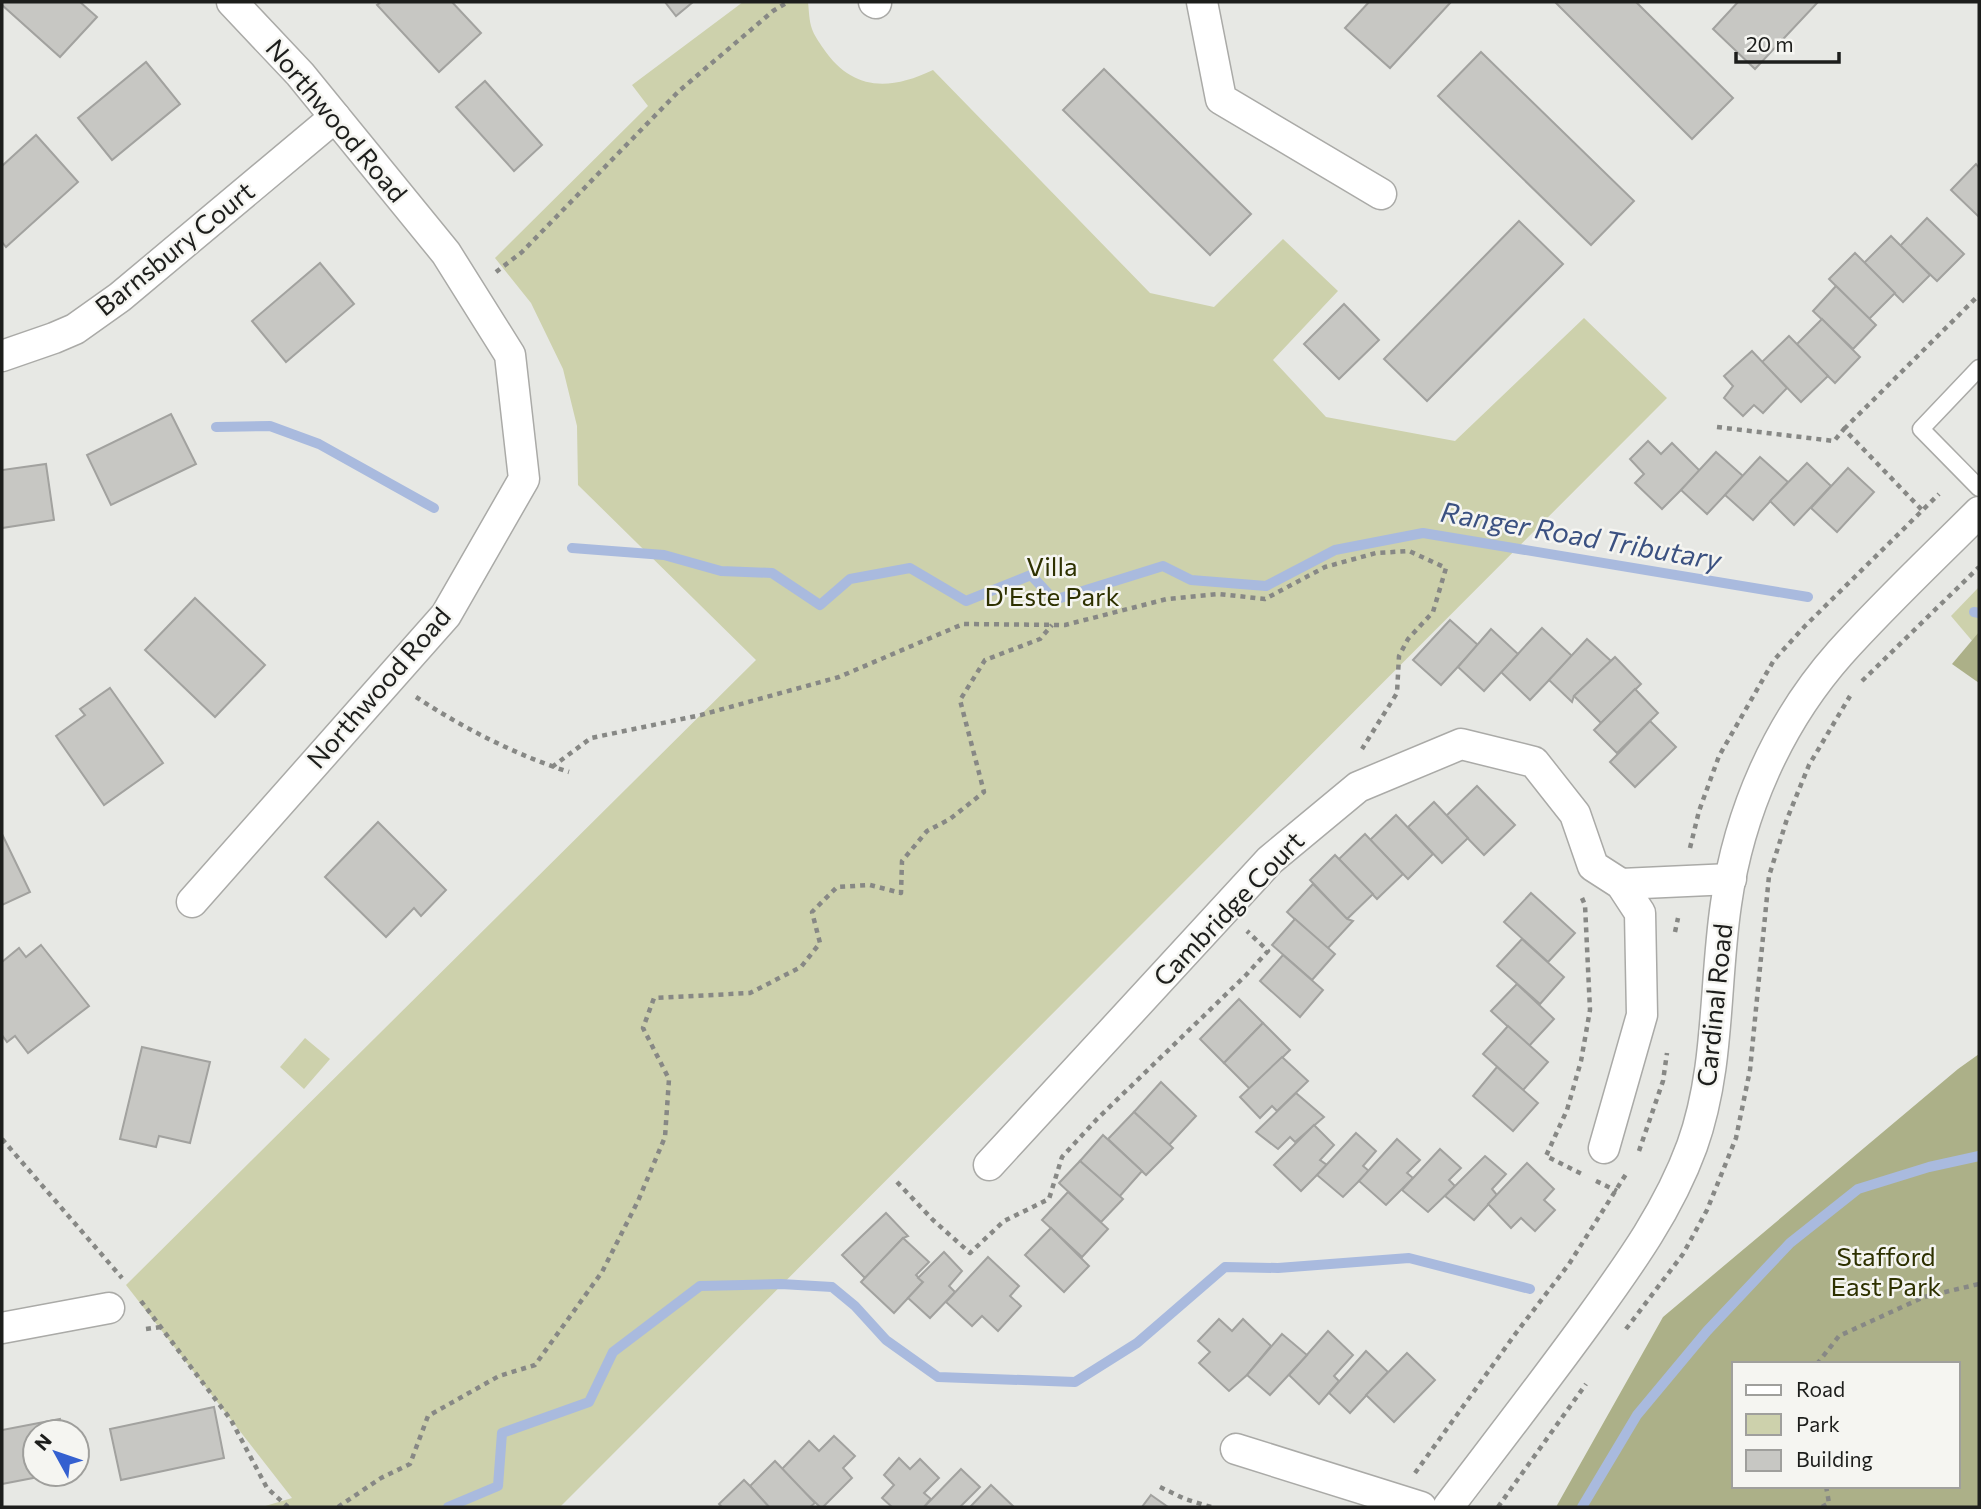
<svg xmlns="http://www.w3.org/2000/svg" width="1981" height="1509" font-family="Commissioner,sans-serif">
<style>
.green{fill:#cdd1ac}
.forest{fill:#acb088;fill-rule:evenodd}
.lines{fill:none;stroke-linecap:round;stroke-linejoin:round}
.stream{stroke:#a9bade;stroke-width:10}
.building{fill:#c7c7c3;stroke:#a2a29f;stroke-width:2}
.lane-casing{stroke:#aaaaa7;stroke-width:19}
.street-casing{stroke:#aaaaa7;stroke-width:33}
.path{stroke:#878885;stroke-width:4.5;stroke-dasharray:5 5;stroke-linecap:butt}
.lane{stroke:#fff;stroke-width:16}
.street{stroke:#fff;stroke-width:30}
.labels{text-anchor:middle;stroke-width:5;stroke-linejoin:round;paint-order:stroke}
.street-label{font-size:26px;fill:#1d1e1c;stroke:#f5f5f1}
.park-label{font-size:26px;fill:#2e3100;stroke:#f5f5f1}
.water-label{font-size:28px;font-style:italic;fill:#3b5181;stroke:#f5f5f1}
</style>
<rect width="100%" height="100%" fill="#e7e8e4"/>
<g class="green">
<path d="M743,2H808C809,10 809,21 812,29C814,35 819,42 823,48C852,91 889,91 933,70L1150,293L1214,307L1283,239L1338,291L1273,360L1326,417L1455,441L1584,318L1667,398L560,1507H262L292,1498L126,1285L756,660L578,485L577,426L563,369L531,303L495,258L648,106L632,85Z"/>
<path d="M1979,587V649L1951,616Z"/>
<path d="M305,1038L330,1059L304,1089L280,1067Z"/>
</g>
<g class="forest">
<path d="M1979,632V683L1952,664Z"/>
<path d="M1979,1054V1507H1556L1663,1317L1958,1069ZM1734,1364H1958V1486H1734Z"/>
</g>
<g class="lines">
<g class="stream">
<path d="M216,427L270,426L319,444L434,508"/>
<path d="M572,548L664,555L721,571L772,573L820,605L850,579L910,568L966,601L1031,575L1054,600L1163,566L1191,580L1266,586L1335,550L1423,533L1808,597"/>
<path d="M1974,612L1979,613"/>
<path d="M448,1507L498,1486L502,1433L589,1402L613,1352L700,1286L781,1284L832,1287L855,1306L886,1340L938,1377L1075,1382L1137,1343L1225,1267L1278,1268L1409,1258L1530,1289"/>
<path d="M1582,1507L1637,1415L1707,1331L1790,1243L1858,1189L1929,1167L1979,1156"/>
</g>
</g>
<g class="building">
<path d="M2,2H80L97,17L60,57L2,5Z"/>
<path d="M381,2H452L481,33L439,72L377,5Z"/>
<path d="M665,2H693L676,16Z"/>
<path d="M1369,2H1451L1390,68L1345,28Z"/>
<path d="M1557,2H1636L1733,98L1692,139L1556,3Z"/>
<path d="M1738,2H1818L1755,69L1713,29Z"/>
<path d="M1481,52L1634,201L1591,245L1438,96Z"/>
<path d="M146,62L180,104L112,160L78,118Z"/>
<path d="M1104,69L1251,214L1210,255L1063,110Z"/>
<path d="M485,81L542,145L514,171L456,107Z"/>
<path d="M36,135L78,182L6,247L2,242V166Z"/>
<path d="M1976,164L1979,168V217L1951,190Z"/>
<path d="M1927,218L1964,254L1937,281L1900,246Z"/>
<path d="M1519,221L1563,264L1427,401L1384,359Z"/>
<path d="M1891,236L1930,275L1903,302L1864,263Z"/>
<path d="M1855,253L1895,293L1869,319L1829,279Z"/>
<path d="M320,263L354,304L286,362L252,321Z"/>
<path d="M1836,286L1876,325L1853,349L1813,311Z"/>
<path d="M1344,304L1379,340L1339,379L1304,344Z"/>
<path d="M1822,319L1860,357L1835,383L1796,345Z"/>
<path d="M1789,336L1828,376L1801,402L1762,362Z"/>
<path d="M1752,351L1787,388L1763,413L1754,405L1743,416L1724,398L1733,386L1724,376Z"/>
<path d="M171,414L196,464L111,505L87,455Z"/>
<path d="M1648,441L1661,454L1672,443L1700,471L1662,509L1635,483L1644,474L1630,459Z"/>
<path d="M1716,452L1743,476L1707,514L1681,490Z"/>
<path d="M1760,457L1788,482L1753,520L1725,495Z"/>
<path d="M1807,463L1831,486L1794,525L1770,501Z"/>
<path d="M46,464L54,520L2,528V470Z"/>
<path d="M1848,468L1874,492L1837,532L1811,508Z"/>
<path d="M195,598L265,665L215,717L145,650Z"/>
<path d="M1450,620L1478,645L1441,685L1413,660Z"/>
<path d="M1542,628L1572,656L1530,700L1501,672Z"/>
<path d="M1491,629L1518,654L1484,691L1458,667Z"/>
<path d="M1587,639L1611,661L1574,696L1572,702L1549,680Z"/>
<path d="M1615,657L1641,684L1601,723L1574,696Z"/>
<path d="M110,688L163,763L104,805L56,736L85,715L80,709Z"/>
<path d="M1635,689L1658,713L1617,753L1594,730Z"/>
<path d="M1650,721L1676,747L1635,787L1610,762Z"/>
<path d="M1477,786L1515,825L1484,855L1446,816Z"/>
<path d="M1434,802L1468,838L1442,863L1408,827Z"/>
<path d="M1396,815L1433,854L1408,879L1370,840Z"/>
<path d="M378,822L446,890L421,916L414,908L386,937L325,877Z"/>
<path d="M2,834L30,892L2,905Z"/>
<path d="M1365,834L1403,874L1377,899L1339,859Z"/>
<path d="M1335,855L1373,894L1347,919L1310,880Z"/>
<path d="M1313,884L1347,919L1353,921L1327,949L1287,912Z"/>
<path d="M1531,893L1575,933L1548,962L1504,922Z"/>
<path d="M1295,919L1335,954L1312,980L1272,945Z"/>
<path d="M1522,939L1564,977L1540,1004L1497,966Z"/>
<path d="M41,945L89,1006L28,1053L15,1036L7,1042L2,1035V962L19,948L26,957Z"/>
<path d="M1283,955L1323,990L1300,1017L1260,981Z"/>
<path d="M1517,984L1554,1019L1529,1046L1491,1011Z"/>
<path d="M1239,999L1263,1023L1224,1063L1200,1039Z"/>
<path d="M1263,1023L1290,1050L1250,1089L1224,1063Z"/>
<path d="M1508,1026L1548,1062L1523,1090L1483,1054Z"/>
<path d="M142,1047L210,1062L190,1143L159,1136L156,1147L120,1139Z"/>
<path d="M1282,1057L1308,1081L1277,1111L1272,1106L1260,1118L1240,1097Z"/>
<path d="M1497,1067L1538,1103L1513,1131L1473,1096Z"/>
<path d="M1161,1082L1196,1116L1169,1145L1134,1112Z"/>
<path d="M1296,1093L1324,1117L1295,1142L1290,1137L1278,1149L1256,1132Z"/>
<path d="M1134,1112L1173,1148L1146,1175L1108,1139Z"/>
<path d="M1314,1125L1334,1145L1320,1160L1327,1165L1301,1191L1274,1165Z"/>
<path d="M1356,1133L1376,1151L1363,1166L1369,1171L1343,1197L1317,1175Z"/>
<path d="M1103,1135L1142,1171L1119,1197L1080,1161Z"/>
<path d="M1397,1139L1420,1160L1407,1173L1413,1178L1386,1205L1359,1181Z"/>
<path d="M1440,1149L1461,1168L1449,1180L1455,1186L1428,1212L1402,1190Z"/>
<path d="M1485,1156L1506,1174L1492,1189L1497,1195L1474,1220L1445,1196Z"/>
<path d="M1080,1161L1123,1199L1101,1222L1059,1183Z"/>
<path d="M1527,1163L1554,1189L1544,1200L1555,1210L1535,1231L1521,1218L1511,1228L1488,1204Z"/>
<path d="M1068,1192L1108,1229L1082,1257L1042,1220Z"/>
<path d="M886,1213L908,1236L903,1238L865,1278L842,1255Z"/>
<path d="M1051,1228L1089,1266L1064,1292L1025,1255Z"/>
<path d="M903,1238L929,1262L916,1275L923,1282L894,1313L861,1282Z"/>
<path d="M944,1252L962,1271L949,1286L955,1292L930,1318L908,1298L923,1282L918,1278Z"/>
<path d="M988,1257L1019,1286L1010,1296L1021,1306L998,1331L982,1316L972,1326L946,1302Z"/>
<path d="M1219,1319L1232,1331L1243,1319L1271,1346L1247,1375L1229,1391L1199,1363L1210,1352L1198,1341Z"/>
<path d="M1328,1331L1353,1355L1334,1376L1339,1381L1319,1404L1289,1375Z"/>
<path d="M1282,1334L1307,1355L1270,1395L1247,1375Z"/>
<path d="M1366,1351L1388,1372L1350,1413L1329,1393Z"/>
<path d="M1407,1353L1435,1380L1394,1422L1366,1395Z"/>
<path d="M214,1407L224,1458L121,1480L110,1429Z"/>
<path d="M60,1419L63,1432H35V1474H54L2,1484V1430Z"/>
<path d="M834,1436L855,1456L843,1468L852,1478L823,1507H820L781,1470L809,1441L819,1451Z"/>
<path d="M899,1458L910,1469L920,1459L939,1478L924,1493L931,1499L924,1507H892L882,1498L894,1485L884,1475Z"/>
<path d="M775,1461L815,1503L810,1507H769L750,1486Z"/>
<path d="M961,1469L980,1487L960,1507H924Z"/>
<path d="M744,1480L750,1486L769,1507H722L719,1504Z"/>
<path d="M991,1485L1014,1507H970Z"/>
<path d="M1151,1495L1168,1507H1142Z"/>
</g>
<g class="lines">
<g class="lane-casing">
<path id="lane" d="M1979,368L1921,429L1979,488"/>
</g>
<g class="street-casing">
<g id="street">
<path d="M874,2L876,3"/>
<path d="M1202,2L1221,99L1381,194"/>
<path d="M2,356L54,338L75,329L120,297L335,117"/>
<path d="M1621,884L1731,879"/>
<path d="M192,902L446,615L524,479L510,355L446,253L300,74L232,2"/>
<path d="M989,1165L1270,860L1358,787L1461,744L1534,762L1575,814L1593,866L1621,884L1640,913L1642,1015L1604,1148"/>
<path d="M2,1328L109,1308"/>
<path d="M1236,1449L1421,1507"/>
<path d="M1448,1507C1496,1444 1545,1381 1592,1316C1631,1262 1669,1209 1692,1146C1720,1068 1714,985 1726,904C1739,812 1778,723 1840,653C1884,604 1933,558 1979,512"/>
</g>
</g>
<g class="path">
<path d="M496,272L522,252L679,91L773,11L788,2"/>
<path d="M1717,427L1834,441L1844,429L1922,510"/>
<path d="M1844,429L1979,295"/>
<path d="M1862,681L1979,567"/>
<path d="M416,697C463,728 516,755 569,772"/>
<path d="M552,767L591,738L701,715L839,677L963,624L1065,625L1167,599L1219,594L1265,599L1325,567L1376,553L1409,551L1446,568L1433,612L1408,639L1399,656L1397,693L1362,749"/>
<path d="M1690,848L1699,811L1719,756L1774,660L1805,626L1939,494"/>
<path d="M1582,898L1585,905L1590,1010L1581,1061L1567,1110L1546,1156L1582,1174"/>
<path d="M1675,932L1678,918"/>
<path d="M2,1139L122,1278"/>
<path d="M1639,1151L1663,1081L1667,1053"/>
<path d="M1596,1181L1617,1191"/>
<path d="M897,1182L933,1220L970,1253L1004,1221L1049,1199L1062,1157L1097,1119L1246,975L1268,951L1247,931"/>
<path d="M141,1301L231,1420L267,1488L288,1507"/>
<path d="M146,1329L161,1327"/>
<path d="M1626,1329L1683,1254L1707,1210L1736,1138L1750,1070L1769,876L1787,819L1809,765L1850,696"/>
<path d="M1817,1364L1839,1336L1924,1297L1979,1284"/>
<path d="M1415,1473L1516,1333L1569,1264L1628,1171"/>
<path d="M1160,1487L1185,1499L1211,1507"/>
<path d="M338,1507L381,1478L410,1464L428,1416L499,1376L535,1365L602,1272L638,1201L665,1137L669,1079L643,1028L654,998L750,993L801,967L820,943L812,912L837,887L870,885L901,893L902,861L927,831L950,819L984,792L960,700L985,660L1040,639L1052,625"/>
<path d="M1498,1507L1586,1384"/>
<path d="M1822,1507L1829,1503L1826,1486"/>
</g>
<use href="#lane" class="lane"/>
<use href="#street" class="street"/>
</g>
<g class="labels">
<g class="street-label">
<text transform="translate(336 121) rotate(50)" y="9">Northwood Road</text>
<text transform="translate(175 249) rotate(-39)" y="9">Barnsbury Court</text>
<text transform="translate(379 688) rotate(-49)" y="9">Northwood Road</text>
<text transform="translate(1229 909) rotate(-46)" y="9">Cambridge Court</text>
<text transform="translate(1715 1005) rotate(-84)" y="9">Cardinal Road</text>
</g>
<g class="park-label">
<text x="1052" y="576">Villa<tspan x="1052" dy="30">D'Este Park</tspan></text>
<text x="1886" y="1266">Stafford<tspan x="1886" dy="30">East Park</tspan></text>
</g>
<g class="water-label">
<text transform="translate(1581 536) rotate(10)" y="10">Ranger Road Tributary</text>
</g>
</g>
<rect width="1981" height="1509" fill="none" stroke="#1d1e1c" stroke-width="7"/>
<rect x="1732" y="1362" width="228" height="126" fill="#f5f5f1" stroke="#9f9f9c" stroke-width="2"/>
<rect x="1746" y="1385" width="35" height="10" fill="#ffffff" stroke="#9f9f9c" stroke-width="2"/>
<text x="1796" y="1397" font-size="21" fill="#1d1e1c">Road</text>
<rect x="1746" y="1414" width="35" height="21" fill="#cdd1ac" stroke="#9f9f9c" stroke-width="2"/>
<text x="1796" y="1432" font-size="21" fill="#1d1e1c">Park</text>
<rect x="1746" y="1450" width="35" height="21" fill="#c7c7c3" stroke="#9f9f9c" stroke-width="2"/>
<text x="1796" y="1467" font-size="21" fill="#1d1e1c">Building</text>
<g transform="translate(56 1453) rotate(310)"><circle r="33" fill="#f5f5f1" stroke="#9f9f9c" stroke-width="2"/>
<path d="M0-5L12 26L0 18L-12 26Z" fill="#3460d0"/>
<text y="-10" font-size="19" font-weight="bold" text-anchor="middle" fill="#1d1e1c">N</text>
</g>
<path d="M1736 52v10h103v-10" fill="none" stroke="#1d1e1c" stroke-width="3.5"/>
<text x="1746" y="52" font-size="21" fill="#1d1e1c" stroke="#f5f5f1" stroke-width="5" paint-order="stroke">20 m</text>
</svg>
